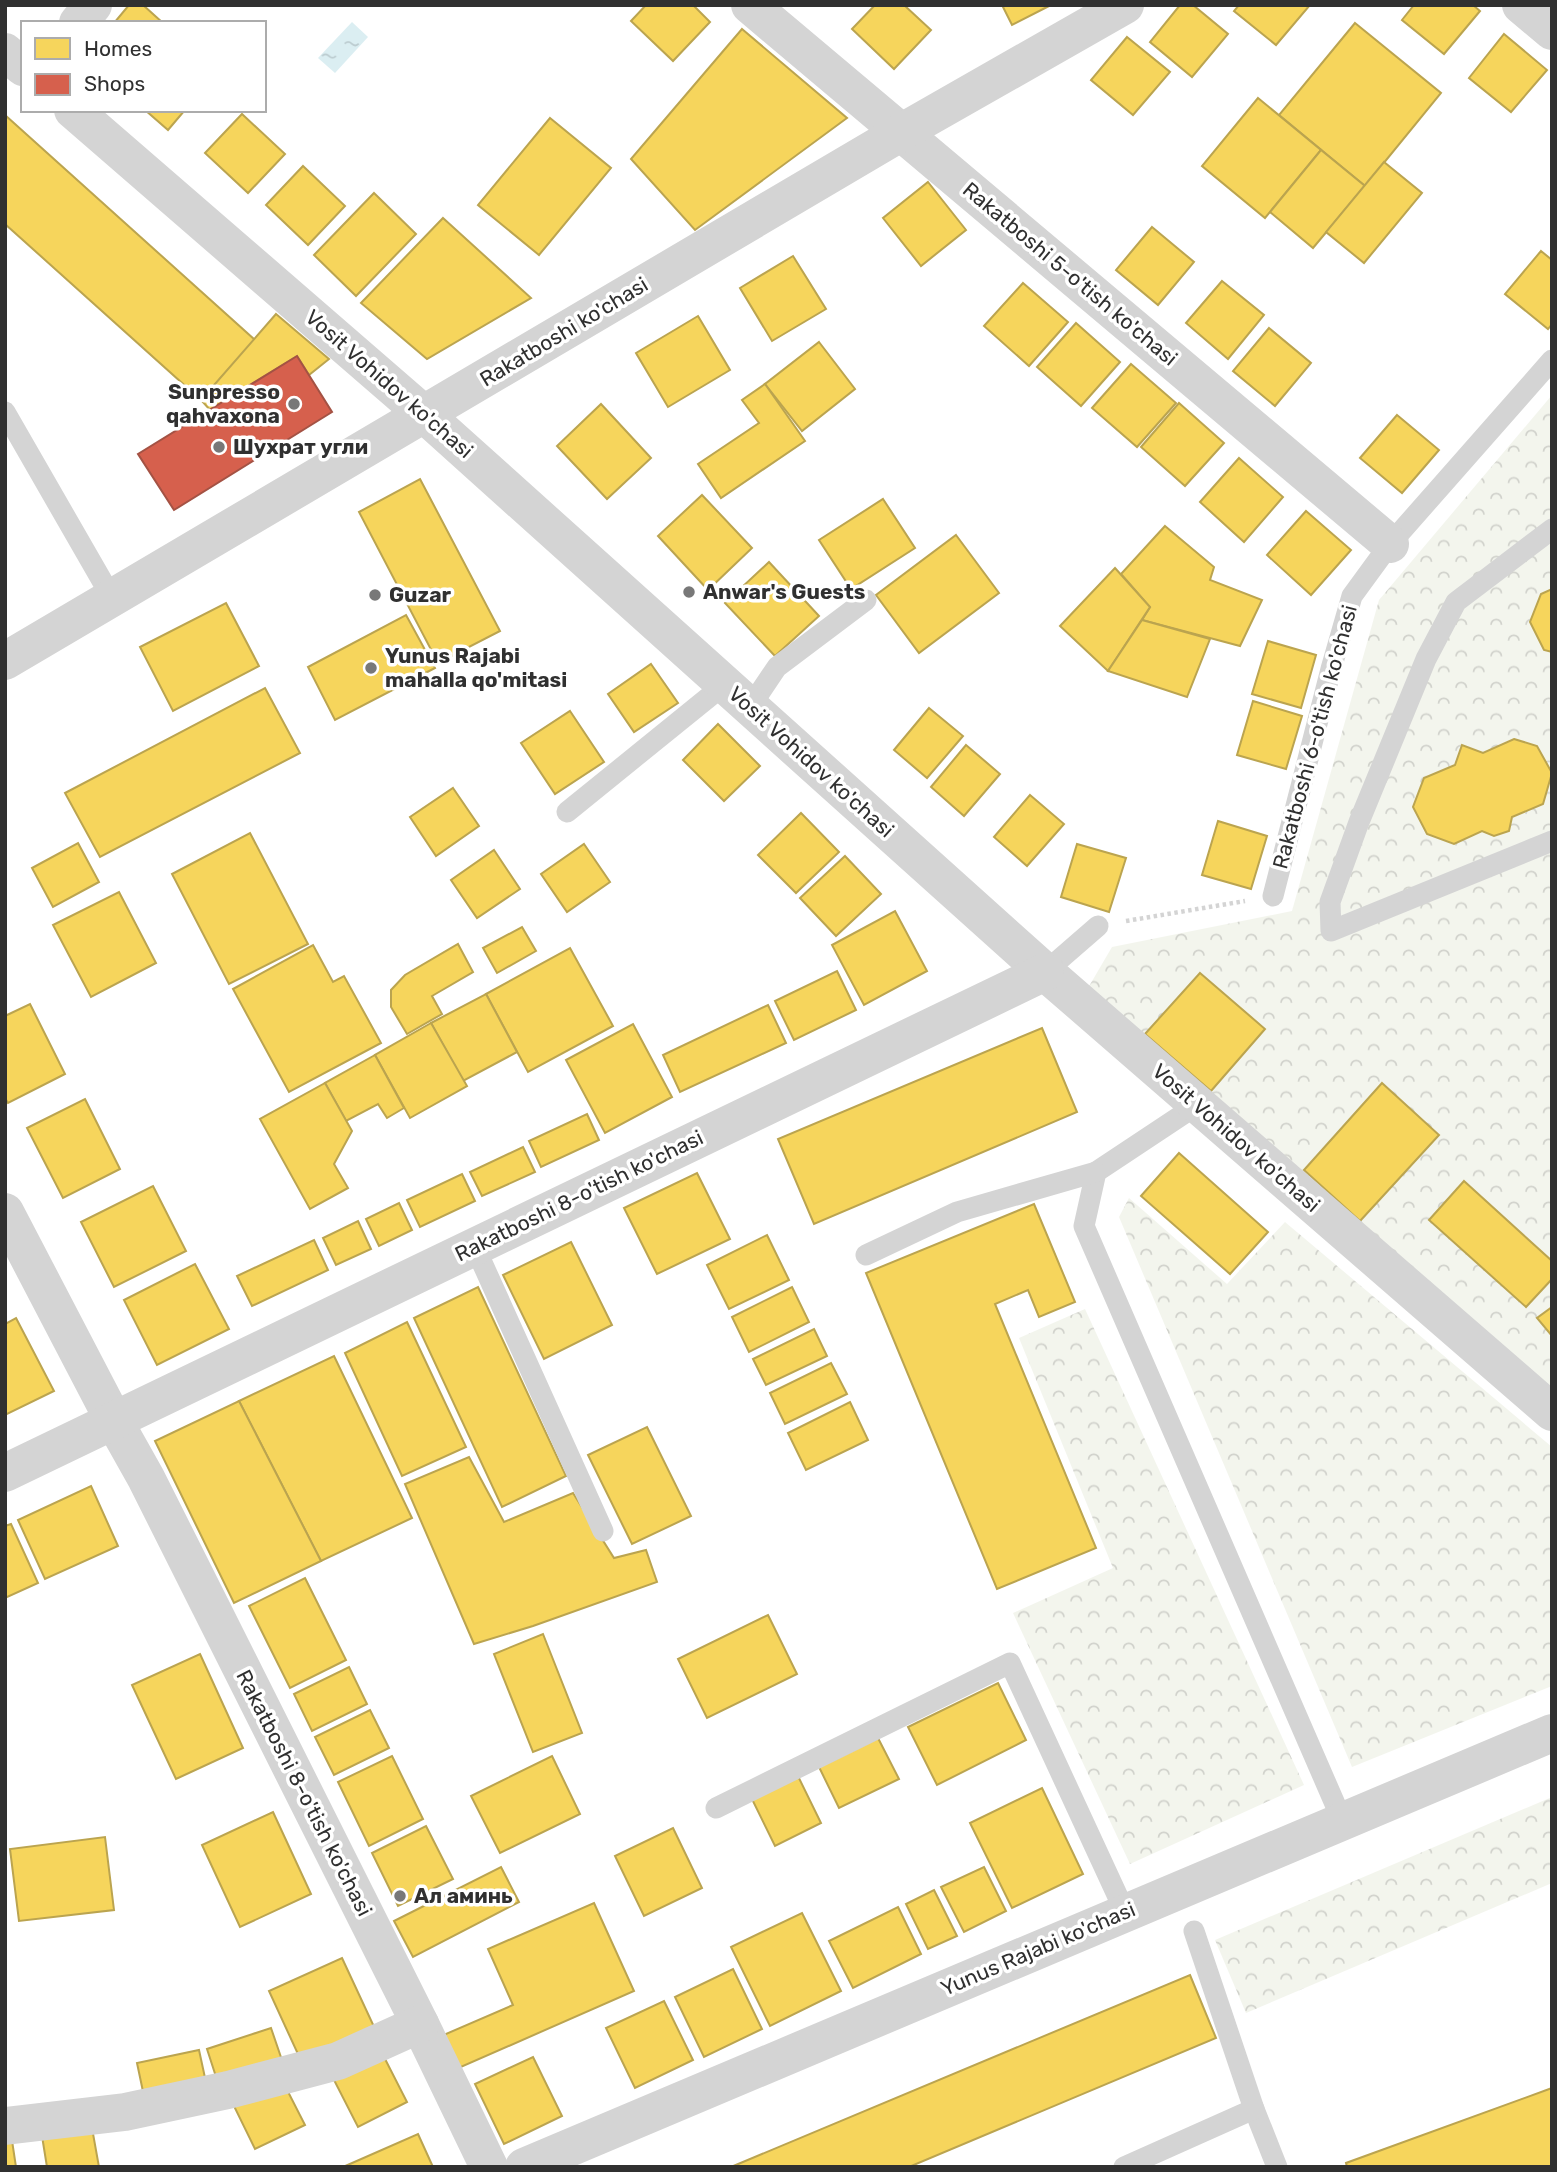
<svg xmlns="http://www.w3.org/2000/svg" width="1557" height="2172" font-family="Rubik,sans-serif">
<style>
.forest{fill:url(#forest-crowns)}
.water{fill:url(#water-ripples)}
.homes{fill:#f6d55c;stroke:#bba44f;stroke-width:2}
.shops{fill:#d6604d;stroke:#a45244;stroke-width:2}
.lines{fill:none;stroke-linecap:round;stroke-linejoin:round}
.path{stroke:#d4d4d4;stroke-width:4.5;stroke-dasharray:3.5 3.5;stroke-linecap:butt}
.service{stroke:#d4d4d4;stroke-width:21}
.minor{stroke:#d4d4d4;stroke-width:38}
.poi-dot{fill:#787878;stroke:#fff;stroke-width:2.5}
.labels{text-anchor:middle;stroke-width:7;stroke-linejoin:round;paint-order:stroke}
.street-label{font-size:21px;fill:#303030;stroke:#fff}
.poi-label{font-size:21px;font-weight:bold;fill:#303030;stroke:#fff;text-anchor:start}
</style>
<defs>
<pattern id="forest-crowns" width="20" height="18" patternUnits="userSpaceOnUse" patternTransform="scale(1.75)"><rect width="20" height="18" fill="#f3f5ed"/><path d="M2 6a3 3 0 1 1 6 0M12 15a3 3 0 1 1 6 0" fill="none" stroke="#d1d2cc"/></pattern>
<pattern id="water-ripples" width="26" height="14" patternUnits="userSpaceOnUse" patternTransform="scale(1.75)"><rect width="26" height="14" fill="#dbeef2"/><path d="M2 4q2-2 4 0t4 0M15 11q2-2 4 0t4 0" fill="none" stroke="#bcccd0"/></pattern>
</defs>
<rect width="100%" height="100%" fill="#fff"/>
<g class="forest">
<path d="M1552,395V1391L1088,988L1112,947L1292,911L1379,600Z"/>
<path d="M1129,1198L1227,1284L1285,1222L1552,1447V1686L1352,1767L1119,1217Z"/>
<path d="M1085,1309L1304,1785L1130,1864L1013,1613L1113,1568L1019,1338Z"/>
<path d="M1552,1797V1883L1246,2013L1215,1940Z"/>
</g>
<path class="water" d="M352,22L368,37L335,73L318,58Z"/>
<g class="homes">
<path d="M129,5H143L163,23H114Z"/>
<path d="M646,5H693L710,22L673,61L631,21Z"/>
<path d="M875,5H904L931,30L894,69L852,29Z"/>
<path d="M1002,5H1051L1012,25Z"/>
<path d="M1180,5H1193L1228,34L1192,77L1150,42Z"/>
<path d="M1239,5H1310L1276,45L1234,11Z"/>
<path d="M1414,5H1473L1480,11L1444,54L1402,20Z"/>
<path d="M1355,23L1441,93L1365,186L1279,115Z"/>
<path d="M742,29L847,118L695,230L631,159Z"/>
<path d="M1504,34L1547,70L1511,112L1469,78Z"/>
<path d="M1127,37L1170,72L1133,115L1091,80Z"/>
<path d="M1258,98L1321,150L1265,218L1202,166Z"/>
<path d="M145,110H185L168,130Z"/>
<path d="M242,114L285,154L248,193L205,153Z"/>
<path d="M5,115L255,340L201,400L5,224Z"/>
<path d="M550,118L611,168L539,255L478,205Z"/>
<path d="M1321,150L1365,186L1313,248L1270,212Z"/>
<path d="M1384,162L1422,193L1364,263L1326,232Z"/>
<path d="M303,166L345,206L308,245L266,205Z"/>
<path d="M928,182L966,230L921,266L883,218Z"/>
<path d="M374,193L416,234L356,296L314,255Z"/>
<path d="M443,218L531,298L427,359L361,303Z"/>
<path d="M1152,227L1194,262L1158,305L1116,270Z"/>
<path d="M1541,251L1552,260V324L1548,329L1505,294Z"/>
<path d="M793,256L826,309L772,341L740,288Z"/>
<path d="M1222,281L1264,315L1228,359L1186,323Z"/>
<path d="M1023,283L1068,322L1029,366L984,326Z"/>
<path d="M276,314L329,359L309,375L297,356L210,410L201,400Z"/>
<path d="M698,316L730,370L668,407L636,353Z"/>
<path d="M1076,323L1120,362L1081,406L1037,367Z"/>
<path d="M1269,328L1311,363L1275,406L1233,371Z"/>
<path d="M819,342L855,389L802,431L765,384Z"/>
<path d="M1131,364L1176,403L1137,447L1092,408Z"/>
<path d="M765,384L805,441L721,498L698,464L759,423L742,400Z"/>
<path d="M1179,403L1224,443L1185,486L1141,447Z"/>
<path d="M601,404L651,458L607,499L557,446Z"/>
<path d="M1397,415L1439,450L1402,493L1360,458Z"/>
<path d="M1239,458L1283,497L1244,542L1200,502Z"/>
<path d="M420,479L500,631L438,663L359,512Z"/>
<path d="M702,495L752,548L708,590L658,536Z"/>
<path d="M883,499L915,548L851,589L819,540Z"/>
<path d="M1306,511L1351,550L1311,595L1267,555Z"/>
<path d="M1165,526L1214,567L1210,580L1262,600L1240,646L1142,620L1150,607L1121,574Z"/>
<path d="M956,535L999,593L919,653L876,595Z"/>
<path d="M769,562L819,616L775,656L725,603Z"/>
<path d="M1115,568L1150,607L1108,671L1060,626Z"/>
<path d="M1552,589V652L1544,650L1530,622L1541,594Z"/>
<path d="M226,603L259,666L173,711L140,647Z"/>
<path d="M406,615L435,668L335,720L308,667Z"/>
<path d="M1142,620L1210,639L1187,697L1108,671Z"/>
<path d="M1268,641L1316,655L1301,708L1252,694Z"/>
<path d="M651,664L678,703L634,732L608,694Z"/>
<path d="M265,688L300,753L100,857L65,793Z"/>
<path d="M1253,701L1302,716L1286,769L1237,755Z"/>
<path d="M929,708L963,736L927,778L894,750Z"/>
<path d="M570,711L604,762L555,794L521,743Z"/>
<path d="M718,724L760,766L724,801L683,760Z"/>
<path d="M1514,739L1537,746L1552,773L1543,804L1512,817L1509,831L1494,836L1482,831L1454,844L1427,834L1413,807L1424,778L1455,765L1462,745L1483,753Z"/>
<path d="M966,745L1000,774L964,816L931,787Z"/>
<path d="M453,788L479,826L436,856L410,817Z"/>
<path d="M1030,795L1064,824L1027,866L994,837Z"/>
<path d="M801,813L839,852L796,893L758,855Z"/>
<path d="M1218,821L1267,836L1251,889L1202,875Z"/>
<path d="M250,833L308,944L229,984L172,874Z"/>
<path d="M78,843L99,882L53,907L32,868Z"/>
<path d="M584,844L610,882L567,912L541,874Z"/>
<path d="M1077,844L1126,858L1109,912L1061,897Z"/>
<path d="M494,850L520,889L477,918L451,880Z"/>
<path d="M845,856L881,894L836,936L800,898Z"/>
<path d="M119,892L156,963L91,997L53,925Z"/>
<path d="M895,911L927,971L864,1005L832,945Z"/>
<path d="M522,927L536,951L497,973L483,948Z"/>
<path d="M458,944L473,972L432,996L442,1014L407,1034L391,1007V990L405,975Z"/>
<path d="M313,945L333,982L344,976L381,1043L289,1092L233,989Z"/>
<path d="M570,948L613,1026L528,1072L486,994Z"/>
<path d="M837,971L856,1010L794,1040L775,1001Z"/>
<path d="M1200,973L1265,1029L1211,1091L1145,1034Z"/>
<path d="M486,994L517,1052L463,1081L431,1023Z"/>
<path d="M30,1004L65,1074L8,1103L5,1098V1016Z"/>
<path d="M768,1005L786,1043L680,1092L663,1055Z"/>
<path d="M431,1023L467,1086L410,1118L375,1055Z"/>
<path d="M633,1024L672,1097L605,1133L566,1060Z"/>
<path d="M1042,1028L1077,1112L814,1224L778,1139Z"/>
<path d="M375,1055L404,1108L387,1118L378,1104L346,1121L325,1083Z"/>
<path d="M325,1083L352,1131L334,1164L348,1188L310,1209L260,1119Z"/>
<path d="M1382,1083L1439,1135L1360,1221L1304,1170Z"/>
<path d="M85,1099L120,1169L63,1198L27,1128Z"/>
<path d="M587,1114L599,1140L541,1167L529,1141Z"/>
<path d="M523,1147L535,1172L482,1196L470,1172Z"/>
<path d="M1179,1153L1268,1232L1230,1274L1141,1196Z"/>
<path d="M697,1173L730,1239L657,1274L624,1208Z"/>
<path d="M462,1174L475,1201L420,1227L407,1200Z"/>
<path d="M1464,1181L1552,1261V1279L1526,1307L1429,1220Z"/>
<path d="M153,1186L186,1251L114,1287L81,1222Z"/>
<path d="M399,1203L412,1230L379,1246L366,1219Z"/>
<path d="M1034,1204L1075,1302L1039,1317L1028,1290L995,1304L1096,1548L997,1589L866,1273Z"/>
<path d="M358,1221L371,1249L336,1265L323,1238Z"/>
<path d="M767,1235L789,1280L729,1309L707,1265Z"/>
<path d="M314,1240L328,1270L252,1306L237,1276Z"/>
<path d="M571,1242L612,1325L544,1359L503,1275Z"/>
<path d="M195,1264L229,1329L157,1365L124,1300Z"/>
<path d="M478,1287L566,1476L502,1507L414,1318Z"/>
<path d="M792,1287L809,1322L749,1352L732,1317Z"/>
<path d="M1552,1307V1336L1537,1318Z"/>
<path d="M16,1318L54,1391L5,1415V1324Z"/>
<path d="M407,1322L466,1447L402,1476L345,1353Z"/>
<path d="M814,1329L827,1356L766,1385L753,1359Z"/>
<path d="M334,1356L412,1518L321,1561L239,1401Z"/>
<path d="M831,1363L847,1394L785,1424L770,1393Z"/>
<path d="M239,1401L321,1561L234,1603L155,1441Z"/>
<path d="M850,1402L868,1440L806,1470L788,1433Z"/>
<path d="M647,1427L691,1516L632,1544L588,1455Z"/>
<path d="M469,1457L504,1522L573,1493L614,1558L646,1550L657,1582L533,1626L474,1644L405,1484Z"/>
<path d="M91,1486L118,1546L45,1579L18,1520Z"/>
<path d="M11,1524L38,1583L5,1598V1526Z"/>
<path d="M305,1578L346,1660L290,1688L249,1606Z"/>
<path d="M768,1615L797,1674L707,1718L678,1659Z"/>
<path d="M543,1634L582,1733L533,1752L494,1654Z"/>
<path d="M200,1654L243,1748L176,1779L132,1685Z"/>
<path d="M349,1667L367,1704L312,1731L294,1694Z"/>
<path d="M998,1683L1026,1740L937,1785L908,1727Z"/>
<path d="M370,1710L389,1748L334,1775L315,1737Z"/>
<path d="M878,1738L899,1779L839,1808L819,1767Z"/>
<path d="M392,1756L423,1819L369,1846L338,1782Z"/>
<path d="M552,1756L580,1814L500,1853L471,1796Z"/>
<path d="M795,1770L821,1823L775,1846L749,1793Z"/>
<path d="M1042,1788L1083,1874L1012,1908L970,1823Z"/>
<path d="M273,1812L311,1894L240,1927L202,1845Z"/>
<path d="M426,1826L453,1879L398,1906L372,1853Z"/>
<path d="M673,1828L702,1888L644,1916L615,1856Z"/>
<path d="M105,1837L114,1910L19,1921L10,1849Z"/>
<path d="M501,1867L519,1902L413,1957L394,1921Z"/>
<path d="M984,1867L1006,1911L964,1932L941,1887Z"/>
<path d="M934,1890L957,1936L928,1949L906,1904Z"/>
<path d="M594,1903L634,1991L454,2070L439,2037L513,2005L488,1949Z"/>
<path d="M898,1907L921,1954L853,1988L829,1941Z"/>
<path d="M802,1913L841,1991L770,2026L731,1947Z"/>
<path d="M342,1958L376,2031L303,2065L269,1991Z"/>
<path d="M733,1969L762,2029L704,2057L675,1997Z"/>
<path d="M1190,1975L1216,2038L909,2167H731Z"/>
<path d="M664,2001L693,2060L635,2088L606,2028Z"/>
<path d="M271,2028L284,2066L219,2086L207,2049Z"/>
<path d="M199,2050L207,2087L145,2101L137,2063Z"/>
<path d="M383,2055L407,2102L358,2127L334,2080Z"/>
<path d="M533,2057L562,2116L504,2144L475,2084Z"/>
<path d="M281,2078L305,2125L255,2149L232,2102Z"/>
<path d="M1552,2088V2167H1347L1346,2163Z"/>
<path d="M92,2128L99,2167H47L42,2136Z"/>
<path d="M11,2134L16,2167H5V2135Z"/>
<path d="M418,2134L433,2167H343Z"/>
</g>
<path class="shops" d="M297,356L332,412L174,510L138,454Z"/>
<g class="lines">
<path class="path" d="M1126,921L1245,901"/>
<g class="service">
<path d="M5,412L112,598"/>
<path d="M1552,529L1456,602L1426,659L1359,822L1330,902L1331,931L1552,841"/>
<path d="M750,707L777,667L866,600"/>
<path d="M567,812L725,684"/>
<path d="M1273,896L1331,669L1352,596L1390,544L1552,360"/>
<path d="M1045,972L1098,926"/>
<path d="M1197,1105L1096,1172L1084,1226L1342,1820"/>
<path d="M475,1247L603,1531"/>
<path d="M866,1255L957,1212L1096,1172"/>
<path d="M716,1808L1010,1663L1125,1912"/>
<path d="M1254,2109L1277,2167"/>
<path d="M1124,2167L1254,2109L1194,1931"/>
</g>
<g class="minor">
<path d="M750,5L1390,544"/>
<path d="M1521,5L1552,31"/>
<path d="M78,23L93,5"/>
<path d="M5,52L23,67"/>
<path d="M73,110L425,415L1045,972L1552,1412"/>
<path d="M5,661L902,132L1125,5"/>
<path d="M5,1212L114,1421L146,1478L420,2024L489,2167"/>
<path d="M5,1473L1045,972"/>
<path d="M5,2126L125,2112L228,2090L338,2061L420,2024"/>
<path d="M524,2167L1552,1733"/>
</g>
</g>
<g class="poi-dot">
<circle cx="294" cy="404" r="7"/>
<circle cx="219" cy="447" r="7"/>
<circle cx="689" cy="592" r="7"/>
<circle cx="375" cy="595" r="7"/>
<circle cx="371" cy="668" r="7"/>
<circle cx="400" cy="1896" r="7"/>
</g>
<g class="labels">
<g class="street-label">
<text transform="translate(1070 274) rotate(40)" y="7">Rakatboshi 5-o'tish ko'chasi</text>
<text transform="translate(564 332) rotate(-31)" y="7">Rakatboshi ko'chasi</text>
<text transform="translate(389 384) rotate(41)" y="7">Vosit Vohidov ko'chasi</text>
<text transform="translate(1315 737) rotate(-75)" y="7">Rakatboshi 6-o'tish ko'chasi</text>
<text transform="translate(811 762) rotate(42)" y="7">Vosit Vohidov ko'chasi</text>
<text transform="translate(1236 1138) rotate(41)" y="7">Vosit Vohidov ko'chasi</text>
<text transform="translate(579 1196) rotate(-26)" y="7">Rakatboshi 8-o'tish ko'chasi</text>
<text transform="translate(304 1793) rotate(63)" y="7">Rakatboshi 8-o'tish ko'chasi</text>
<text transform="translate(1038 1949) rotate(-23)" y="7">Yunus Rajabi ko'chasi</text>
</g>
<g class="poi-label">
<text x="280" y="399" text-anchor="end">Sunpresso<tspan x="280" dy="24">qahvaxona</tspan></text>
<text x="233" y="454">Шухрат угли</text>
<text x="703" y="599">Anwar's Guests</text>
<text x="389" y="602">Guzar</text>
<text x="385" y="663">Yunus Rajabi<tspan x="385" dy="24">mahalla qo'mitasi</tspan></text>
<text x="414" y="1903">Ал аминь</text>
</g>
</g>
<rect width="1557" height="2172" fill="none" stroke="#303030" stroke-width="14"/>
<rect x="21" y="21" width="245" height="91" fill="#ffffff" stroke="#acacac" stroke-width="2"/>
<rect x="35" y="38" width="35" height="21" fill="#f6d55c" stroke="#acacac" stroke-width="2"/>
<text x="84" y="56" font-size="21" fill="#303030">Homes</text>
<rect x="35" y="74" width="35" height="21" fill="#d6604d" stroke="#acacac" stroke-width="2"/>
<text x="84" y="91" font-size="21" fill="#303030">Shops</text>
</svg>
